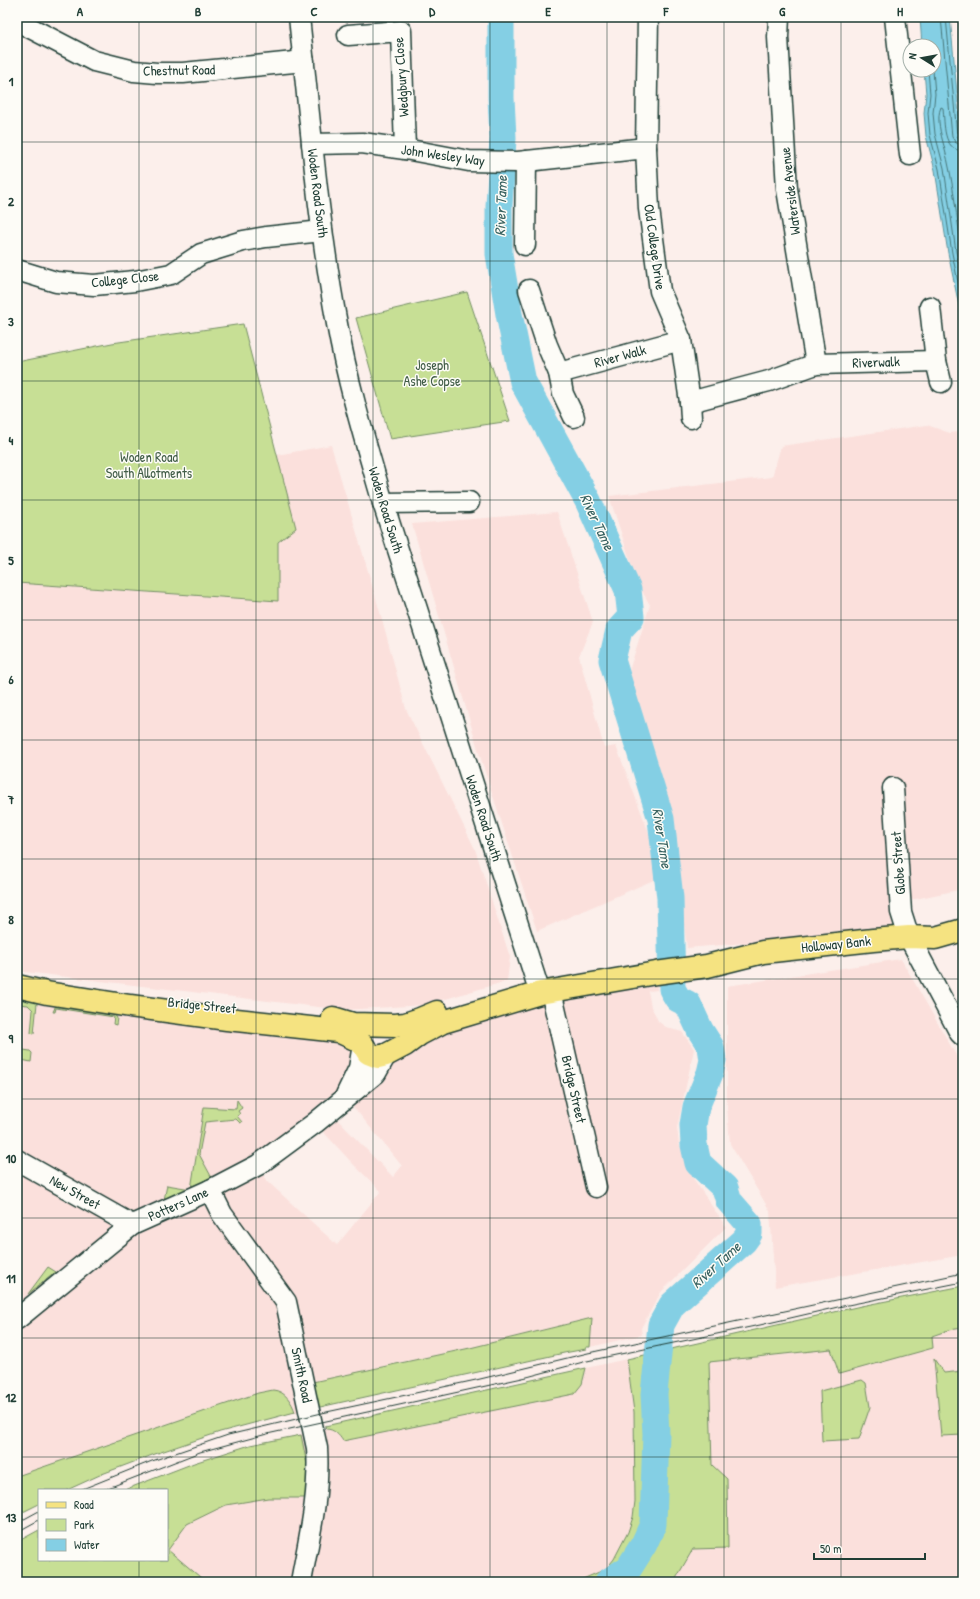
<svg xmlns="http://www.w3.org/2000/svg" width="980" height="1599" font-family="'Patrick Hand',sans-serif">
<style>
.built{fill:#fbe0dc;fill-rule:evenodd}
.green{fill:#c7df95;stroke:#738e64}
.water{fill:#84cfe4;stroke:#5c959e}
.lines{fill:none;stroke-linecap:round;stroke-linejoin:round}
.shore{stroke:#47777a;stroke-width:1}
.river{stroke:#84cfe4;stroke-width:27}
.minor-casing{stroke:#1f3d34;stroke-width:23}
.major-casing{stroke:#1f3d34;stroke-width:25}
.minor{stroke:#fdfcf7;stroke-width:20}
.major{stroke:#f5e381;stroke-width:22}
.tram{stroke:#1f3d34;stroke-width:1}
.grid{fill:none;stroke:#1f3d34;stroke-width:1;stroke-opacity:0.55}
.labels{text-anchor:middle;stroke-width:3;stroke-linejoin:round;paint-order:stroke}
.street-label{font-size:14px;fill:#1f3d34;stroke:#fdfcf7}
.park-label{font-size:14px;fill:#415d47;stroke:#fdfcf7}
.water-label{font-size:15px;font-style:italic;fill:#386260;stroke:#fdfcf7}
.neatline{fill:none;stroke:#1f3d34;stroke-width:1.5}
.grid-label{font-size:13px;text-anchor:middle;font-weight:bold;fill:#1f3d34}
</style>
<rect width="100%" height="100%" fill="#fcefeb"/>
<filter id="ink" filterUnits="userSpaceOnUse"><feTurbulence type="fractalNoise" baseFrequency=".025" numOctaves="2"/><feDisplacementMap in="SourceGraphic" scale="8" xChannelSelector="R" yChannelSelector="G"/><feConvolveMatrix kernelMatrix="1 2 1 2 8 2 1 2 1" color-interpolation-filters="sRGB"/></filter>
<g filter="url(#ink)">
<g class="built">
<path d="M927,425L950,433L963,431V889L896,903L895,930L687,948L670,816L629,671L650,605L638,584L609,496L772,477L781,446Z"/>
<path d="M331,445L382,619L406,709L475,849L510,957L507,981L425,1005L343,1010L17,971V583L277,601L278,542L295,527L277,455Z"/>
<path d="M557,512L593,622L579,656L604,748L616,746L665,875L537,931L480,756L412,524Z"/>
<path d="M901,959L960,1062L963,1064V1255L775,1287L770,1211L730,1144L727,1106V986Z"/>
<path d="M656,973L657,990L648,991L651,1007L655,1014L658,1021L664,1026L671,1029L682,1032L694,1049L677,1128L679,1144L693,1178L726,1227L661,1292L641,1328L642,1335L590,1347L592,1318L470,1348L362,1371L321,1407L288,1414L258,1393L17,1476V986L313,1021L368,1053L395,1041V1037L420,1034ZM344,1098L356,1110L402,1166L393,1177L329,1111ZM315,1123L354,1165L381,1191L337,1245L266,1180L258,1165Z"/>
<path d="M963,1325V1582H674L693,1549L712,1477L708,1362L797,1353L932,1336Z"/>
<path d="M627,1359L634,1412L635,1501L633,1517L628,1532L614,1559L606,1569L576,1582H17V1542L39,1530V1560H167V1490H124L194,1463L250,1445L326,1429H330L337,1433L343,1441L582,1384L586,1368Z"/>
</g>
<g class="green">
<path d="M467,292L510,421L390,439L356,318Z"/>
<path d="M243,324L296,528L278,542V601L17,583V362L112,343Z"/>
<path d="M17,998L35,1001L37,1003L34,1034L31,1033L33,1010L28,1005L17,1004Z"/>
<path d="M56,1005L114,1014L117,1018L116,1025L113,1024L114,1017L56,1008L55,1012H53Z"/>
<path d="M17,1049L30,1051L32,1053L31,1062L17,1059Z"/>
<path d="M237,1100L242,1108L238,1111L240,1114L237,1116L242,1122L240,1123L236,1119L205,1122L199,1154L212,1178L191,1189L164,1200L167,1185L191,1189L204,1107L236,1109Z"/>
<path d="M48,1267L56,1272L28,1294Z"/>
<path d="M963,1286V1328L949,1330L932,1336L933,1348L839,1374L831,1349L709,1362L712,1465L727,1479L728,1548L693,1549L674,1582H576L606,1569L614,1559L628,1532L633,1517L635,1501L634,1412L627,1359L861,1306Z"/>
<path d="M592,1318L590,1347H586V1349L564,1353L311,1409L308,1383L470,1348Z"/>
<path d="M934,1359L944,1373L963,1371V1435L941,1436Z"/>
<path d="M586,1368L582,1384L574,1394L343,1441C339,1435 334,1429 326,1429L325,1426Z"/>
<path d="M862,1380L866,1383L870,1407L859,1439L822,1441L820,1391Z"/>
<path d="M273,1390C285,1391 292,1402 295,1412L220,1432L155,1454L102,1474L67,1490H39V1504L17,1515V1476L258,1393Z"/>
<path d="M301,1435L308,1469L305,1498H268L226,1505L187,1524L168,1550L206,1582H17V1542L39,1530V1560H167V1490H124L194,1463L250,1445Z"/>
</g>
<path class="water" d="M920,17H950L963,157V325L948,253L935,170L926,136L924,113L926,94L924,70H934V46H922Z"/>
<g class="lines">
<g class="shore">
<path d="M941,17L952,137L956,143L963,145"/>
<path d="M946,17L957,136L959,139L963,140"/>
<path d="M928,70L930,94L928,113L930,135L939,169L952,253L963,307"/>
<path d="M933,70L935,94L933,113L935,134L944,168L956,252L963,283"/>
<path d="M963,151C942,150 945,124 943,108L941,107C936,118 941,135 944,146C954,182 956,218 963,254"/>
</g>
<path class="river" d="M501,17V98L503,138L499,206V254L509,314L523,382L588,501L628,590L631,617L619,630L612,660L661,819L670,898L672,989L678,999L688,1004L700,1030L711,1047L713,1060L710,1073L696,1107L693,1125L694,1145L698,1163L725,1188L729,1201L749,1224V1234L744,1241L672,1305L661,1325L654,1394L656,1434L653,1524L644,1544L629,1568L608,1582"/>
<g class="minor-casing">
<g id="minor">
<path d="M299,17C310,119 318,223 337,324C348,385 366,444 383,503L540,993"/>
<path d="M648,17L646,148L649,209L660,291L681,340L690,402L769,381L816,364L936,361"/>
<path d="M779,17L778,37L787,189L816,364"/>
<path d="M895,17L910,155"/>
<path d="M17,21L94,61L134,71L157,73H183L304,61"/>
<path d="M348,35L401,31L405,149"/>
<path d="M312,144L362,143L405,149L469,161L518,162L646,148"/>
<path d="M525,245L526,161"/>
<path d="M17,270L56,282L94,285L135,281L171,274L201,254L243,241L266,237L322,231"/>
<path d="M529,290L547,345L559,373L563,394L574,417"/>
<path d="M930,307L936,361L941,382"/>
<path d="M559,373L681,340"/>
<path d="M690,402L691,418"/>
<path d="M383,503L469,502"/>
<path d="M893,788L901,912L909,937L960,1033L963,1036"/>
<path d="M551,991L596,1187"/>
<path d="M346,1095L359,1068L363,1045"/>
<path d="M17,1160L132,1225"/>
<path d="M210,1190L222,1214L286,1302L317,1448C320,1494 309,1538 301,1582"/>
<path d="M17,1319L132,1225L210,1190L258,1165L315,1123L376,1073L386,1055"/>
</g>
</g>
<g class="major-casing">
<g id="major">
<path d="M17,986L47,993L130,1006L227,1019L338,1031L355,1039L363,1045L368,1053L378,1057L386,1055L405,1045L420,1034L443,1022L540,993L656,973L707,966L763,952L873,940L909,937L935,938L963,930"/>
<path d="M333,1018L353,1024L395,1025L405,1024L420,1019L437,1012"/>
</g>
</g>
<use href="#minor" class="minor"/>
<use href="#major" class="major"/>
<g class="tram">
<path d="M80,1490L152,1461L228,1435L322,1413L476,1380L588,1353L963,1273"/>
<path d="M103,1490L200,1452L267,1434L527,1377L587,1361L760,1325L838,1307L963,1282"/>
<path d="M17,1523L39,1511"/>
<path d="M17,1532L39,1520"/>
</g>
</g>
</g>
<path class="grid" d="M139,17V1490M256,17V1582M373,17V1582M490,17V1582M607,17V1582M724,17V1582M841,17V1582M17,142H963M17,261H963M17,381H963M17,500H963M17,620H963M17,740H963M17,859H963M17,979H963M17,1099H963M17,1218H963M17,1338H963M17,1457H963M139,1560V1582"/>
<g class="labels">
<g class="street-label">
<text transform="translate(179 70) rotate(-1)" y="5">Chestnut Road</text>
<text transform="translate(401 77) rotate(-94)" y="5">Wedgbury Close</text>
<text transform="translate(443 155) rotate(8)" y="5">John Wesley Way</text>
<text transform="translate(790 191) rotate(-97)" y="5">Waterside Avenue</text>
<text transform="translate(318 193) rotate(83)" y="5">Woden Road South</text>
<text transform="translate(655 247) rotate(82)" y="5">Old College Drive</text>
<text transform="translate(125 279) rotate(-6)" y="5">College Close</text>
<text transform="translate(620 356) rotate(-15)" y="5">River Walk</text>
<text transform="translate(876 362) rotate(-2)" y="5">Riverwalk</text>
<text transform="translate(386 510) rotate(73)" y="5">Woden Road South</text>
<text transform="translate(484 818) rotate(72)" y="5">Woden Road South</text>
<text transform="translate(898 863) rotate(-94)" y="5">Globe Street</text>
<text transform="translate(836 944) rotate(-6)" y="5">Holloway Bank</text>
<text transform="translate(202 1005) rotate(6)" y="5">Bridge Street</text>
<text transform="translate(574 1089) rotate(77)" y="5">Bridge Street</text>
<text transform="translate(75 1192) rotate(29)" y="5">New Street</text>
<text transform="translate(178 1204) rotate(-24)" y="5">Potters Lane</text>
<text transform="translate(302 1375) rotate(78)" y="5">Smith Road</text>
</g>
<g class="park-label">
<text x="432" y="370">Joseph<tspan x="432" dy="16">Ashe Copse</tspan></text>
<text x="149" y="462">Woden Road<tspan x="149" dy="16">South Allotments</tspan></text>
</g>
<g class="water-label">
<text transform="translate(501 206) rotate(-88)" y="5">River Tame</text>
<text transform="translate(597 522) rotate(65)" y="5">River Tame</text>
<text transform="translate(662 838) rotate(81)" y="5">River Tame</text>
<text transform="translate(716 1265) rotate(-42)" y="5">River Tame</text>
</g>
</g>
<rect width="980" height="1599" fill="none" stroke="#fdfcf7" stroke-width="44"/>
<rect x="38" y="1489" width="130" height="72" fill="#fdfcf7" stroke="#a4b0a9"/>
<rect x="46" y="1502" width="20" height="6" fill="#f5e381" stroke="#a4b0a9"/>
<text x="74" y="1509" font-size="12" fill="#1f3d34">Road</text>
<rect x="46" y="1519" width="20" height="12" fill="#c7df95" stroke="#a4b0a9"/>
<text x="74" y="1529" font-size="12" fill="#1f3d34">Park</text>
<rect x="46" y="1539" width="20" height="12" fill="#84cfe4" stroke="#a4b0a9"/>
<text x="74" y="1549" font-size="12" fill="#1f3d34">Water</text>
<g transform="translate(922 58) rotate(281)"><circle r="19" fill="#fdfcf7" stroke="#a4b0a9"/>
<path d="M0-3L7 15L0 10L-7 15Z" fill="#1f3d34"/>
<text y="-6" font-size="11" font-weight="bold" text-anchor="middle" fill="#1f3d34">N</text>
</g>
<path d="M814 1553v6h111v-6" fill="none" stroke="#1f3d34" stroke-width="2"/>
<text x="820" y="1553" font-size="12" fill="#1f3d34" stroke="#fdfcf7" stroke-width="3" paint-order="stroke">50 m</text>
<rect x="22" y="22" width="936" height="1555" class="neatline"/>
<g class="grid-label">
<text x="80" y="16">A</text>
<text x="198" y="16">B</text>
<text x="314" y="16">C</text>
<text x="432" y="16">D</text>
<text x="548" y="16">E</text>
<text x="666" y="16">F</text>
<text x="782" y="16">G</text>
<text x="900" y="16">H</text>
<text x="11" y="86">1</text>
<text x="11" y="206">2</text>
<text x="11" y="326">3</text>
<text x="11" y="445">4</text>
<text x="11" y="565">5</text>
<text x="11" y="684">6</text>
<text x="11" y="804">7</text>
<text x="11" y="924">8</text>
<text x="11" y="1043">9</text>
<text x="11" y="1163">10</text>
<text x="11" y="1283">11</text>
<text x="11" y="1402">12</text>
<text x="11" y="1522">13</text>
</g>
</svg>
